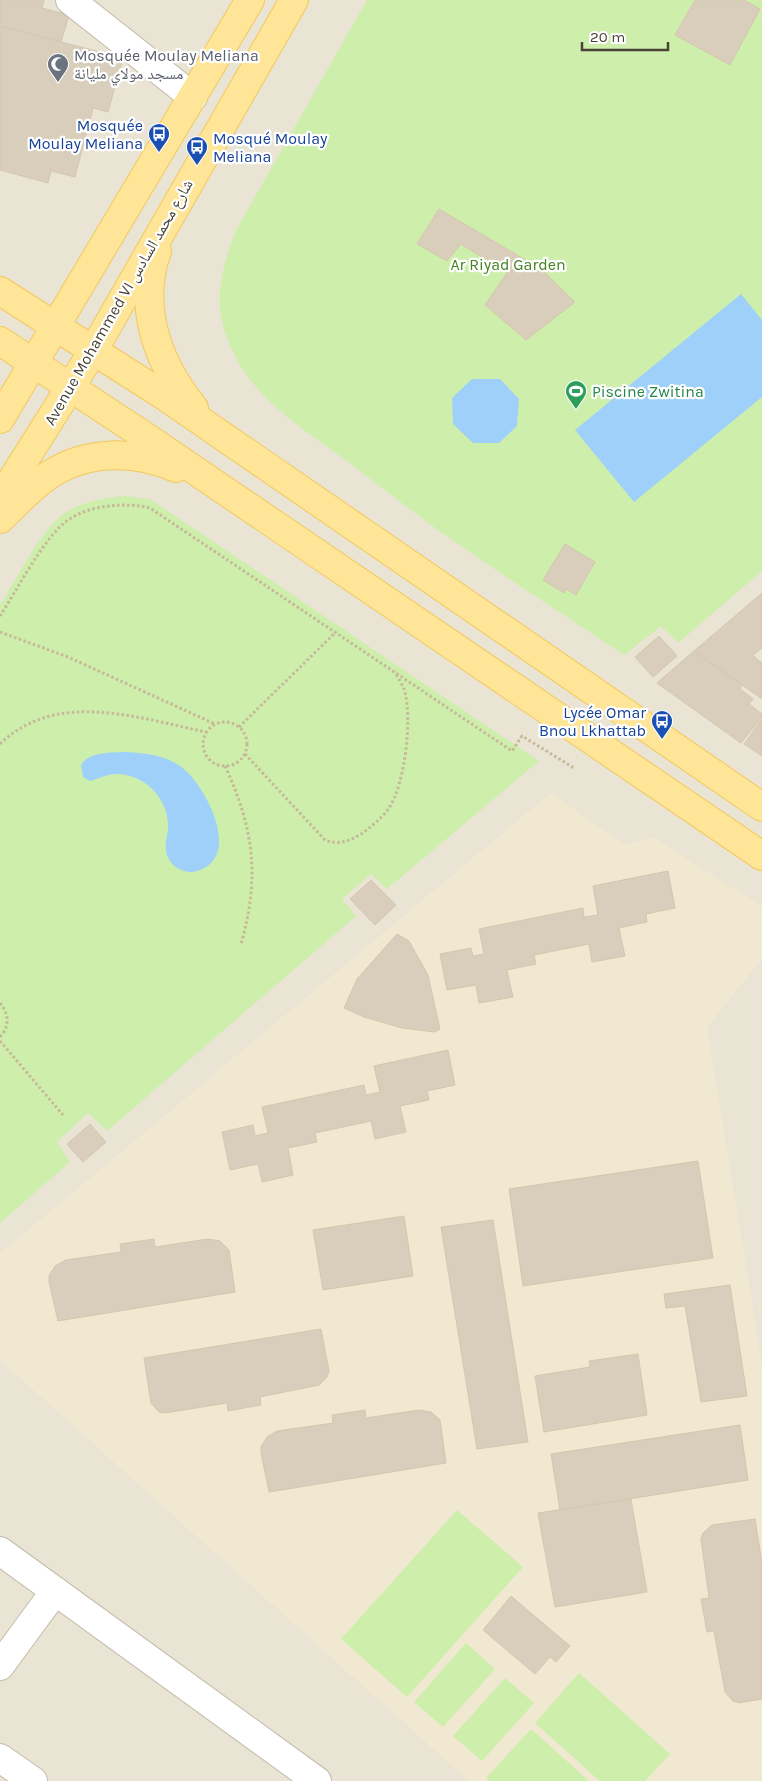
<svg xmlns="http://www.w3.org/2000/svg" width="762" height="1781" font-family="Karla,'Noto Naskh Arabic',sans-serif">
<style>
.residential{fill:#eae4d5}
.education{fill:#f0e8d0}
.green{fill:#ceeeac}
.water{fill:#9ed0f9}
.building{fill:#d9cebc;stroke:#d4c7ae}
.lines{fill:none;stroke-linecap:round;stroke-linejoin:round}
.minor-casing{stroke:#c3bba9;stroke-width:30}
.major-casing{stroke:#f2c95a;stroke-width:30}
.path{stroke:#c6b899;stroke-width:3;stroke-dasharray:2.5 2.5;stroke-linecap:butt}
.minor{stroke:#fff;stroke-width:28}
.major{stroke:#ffe598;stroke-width:28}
.labels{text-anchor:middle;stroke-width:4.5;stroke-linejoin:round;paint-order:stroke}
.worship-label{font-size:16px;fill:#5b616d;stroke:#fff;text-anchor:start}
.transit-label{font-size:16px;fill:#164399;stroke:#fff;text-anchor:end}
.park-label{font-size:16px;fill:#438421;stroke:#fff}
.street-label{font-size:16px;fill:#4a4335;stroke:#fff}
.leisure-label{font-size:16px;fill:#27864d;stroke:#fff;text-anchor:start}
</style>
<rect width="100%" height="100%" fill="#f6f2e8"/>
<rect class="residential" x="0" y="0" width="762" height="1781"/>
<path class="education" d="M551,793L624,845L655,838L762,907V959L707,1027L762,1365V1781H469L0,1360V1253Z"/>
<g class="green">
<path d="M367,0H762V571L678,643L661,626L624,655C566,616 506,578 448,537C415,514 384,489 352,465C311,434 261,405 236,358C211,310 218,281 235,232Z"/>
<path d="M124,496L150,499L539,761L387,889L371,874L342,899L356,916L107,1131L88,1113L57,1142L70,1162L0,1223V605C16,580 40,532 62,515C80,502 103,498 124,496Z"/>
<path d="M457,1510L523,1567L407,1697L341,1639Z"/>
<path d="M466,1643L495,1669L443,1727L414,1702Z"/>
<path d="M579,1673L670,1754L645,1781H600L535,1723Z"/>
<path d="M505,1678L534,1703L482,1761L453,1736Z"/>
<path d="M531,1729L589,1781H489L486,1778Z"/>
</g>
<g class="water">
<path d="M741,294L762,320V397L634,502L575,430Z"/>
<path d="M472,379H500L519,399L517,426L499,443H473L453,424L452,398Z"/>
<path d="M122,752C143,753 162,754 180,766C205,783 244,858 197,871C183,875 168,865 166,851C164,842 169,833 168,824C167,797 144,774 116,774C107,774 98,779 90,781L83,777L81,765C89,752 108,753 122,752Z"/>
</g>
<g class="building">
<path d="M0,0H44L42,8L69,15L61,42L0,26Z"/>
<path d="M695,0H744L760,9L730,65L675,35Z"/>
<path d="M0,26L123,58L108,112L93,108L75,177L51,171L48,183L0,170Z"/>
<path d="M439,209L541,269L575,302L526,340L485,305L507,273L461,244L447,261L417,244Z"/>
<path d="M565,544L595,562L576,595L566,589L564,593L543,580Z"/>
<path d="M762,593V648L753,655L760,662L762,661V699L694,651Z"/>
<path d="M659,636L677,656L653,677L635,657Z"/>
<path d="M694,651L742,685L740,689L753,699L749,704L762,714V717L741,743L657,683Z"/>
<path d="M762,719V756L744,744Z"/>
<path d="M668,871L675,908L646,914L647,922L619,928L625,956L592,962L589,944L534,955L536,964L507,970L513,997L479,1003L476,985L447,990L440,954L471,948L473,956L484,954L479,929L583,908L584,917L598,915L593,886Z"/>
<path d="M371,880L396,905L375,925L350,899Z"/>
<path d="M397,934L409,941L428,975L440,1029L435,1032L402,1028L364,1017L344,1008L357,979Z"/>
<path d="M448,1050L455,1085L427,1091L429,1100L400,1106L406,1132L375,1139L371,1121L315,1133L317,1142L288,1148L293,1175L262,1182L258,1164L230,1170L222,1132L253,1125L255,1136L268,1133L262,1107L364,1085L366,1095L380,1092L374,1066Z"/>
<path d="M90,1124L106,1142L83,1162L67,1144Z"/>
<path d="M698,1161L713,1258L523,1286L509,1189Z"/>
<path d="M404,1216L413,1276L323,1290L313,1230Z"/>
<path d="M493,1220L528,1442L477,1449L441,1227Z"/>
<path d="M154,1239L155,1247L208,1239L220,1241L229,1250L235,1292L58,1321L49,1282V1276L55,1266L66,1260L121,1252L120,1244Z"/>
<path d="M730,1285L747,1396L701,1402L685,1306L666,1308L664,1294Z"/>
<path d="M321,1329L329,1371L327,1377L319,1385L260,1397L261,1405L228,1411L227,1403L165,1413L159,1412L151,1403L144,1358Z"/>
<path d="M638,1354L647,1415L544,1432L535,1376L590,1367L589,1361Z"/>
<path d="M365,1410L366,1418L419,1410L431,1412L440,1420L446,1463L269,1492L261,1453V1447L267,1437L277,1431L333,1423L332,1415Z"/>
<path d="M740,1425L748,1480L560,1510L551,1454Z"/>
<path d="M631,1499L647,1592L555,1607L538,1513Z"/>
<path d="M755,1519L762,1563V1699L739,1703L733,1701L725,1692L714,1631L707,1632L701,1599L709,1598L701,1539L703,1533L712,1525Z"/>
<path d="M511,1596L570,1646L556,1662L550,1657L535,1674L483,1630Z"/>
</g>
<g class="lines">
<g class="minor-casing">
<g id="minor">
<path d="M70,0L193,97"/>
<path d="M0,1551L317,1781"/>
<path d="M0,1666L55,1591"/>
<path d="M0,1758L33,1781"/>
</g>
</g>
<g class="major-casing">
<g id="major">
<path d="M157,251C137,307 158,364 194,408"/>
<path d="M0,291L163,395L762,807"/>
<path d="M0,341L146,437L762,856"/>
<path d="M0,419L250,0"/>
<path d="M0,499L93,351L294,0"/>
<path d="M0,519C16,504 31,487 49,475C87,450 135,450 176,468"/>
</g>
</g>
<g class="path">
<path d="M0,616C17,590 44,537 68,520C90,505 125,502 150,508L512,751L522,736L574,768"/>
<path d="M0,632L68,657L215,724"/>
<circle cx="225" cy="744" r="22"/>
<path d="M239,727L336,632"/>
<path d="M0,744C57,689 138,718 206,732"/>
<path d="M245,754L325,840C339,846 352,840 364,832C373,825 382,818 389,808C405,784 413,717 404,689C402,684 398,678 395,672"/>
<path d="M225,766C254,828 260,878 241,944"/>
<path d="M0,1003C9,1014 10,1026 0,1037"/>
<path d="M0,1041L63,1115"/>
</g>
<use href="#minor" class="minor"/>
<use href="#major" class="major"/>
</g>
<defs>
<g id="mosque-pin" transform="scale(1.125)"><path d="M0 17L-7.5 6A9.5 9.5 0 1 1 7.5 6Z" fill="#6b7280" stroke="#fff"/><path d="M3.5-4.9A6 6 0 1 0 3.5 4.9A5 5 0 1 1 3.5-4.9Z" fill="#fff"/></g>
<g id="bus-pin" transform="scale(1.125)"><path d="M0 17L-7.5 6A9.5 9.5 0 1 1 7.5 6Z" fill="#1a4fb4" stroke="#fff"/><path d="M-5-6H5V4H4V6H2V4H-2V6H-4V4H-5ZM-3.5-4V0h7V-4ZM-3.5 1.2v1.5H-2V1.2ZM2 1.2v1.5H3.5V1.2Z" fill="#fff"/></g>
<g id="stadium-pin" transform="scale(1.125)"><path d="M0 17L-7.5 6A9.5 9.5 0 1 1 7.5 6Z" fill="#2e9e5b" stroke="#fff"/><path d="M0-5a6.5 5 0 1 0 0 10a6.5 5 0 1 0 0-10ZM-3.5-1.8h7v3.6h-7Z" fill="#fff"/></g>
</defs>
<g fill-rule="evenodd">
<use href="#mosque-pin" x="58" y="64"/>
<use href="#bus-pin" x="159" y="134"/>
<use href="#bus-pin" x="197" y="147"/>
<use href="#stadium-pin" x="576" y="391"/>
<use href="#bus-pin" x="662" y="721"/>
</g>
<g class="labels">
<g class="worship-label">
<text x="74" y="61">Mosquée Moulay Meliana<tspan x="74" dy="18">مسجد مولاي مليانة</tspan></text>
</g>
<g class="transit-label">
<text x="143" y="131">Mosquée<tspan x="143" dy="18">Moulay Meliana</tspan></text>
<text x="213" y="144" text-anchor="start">Mosqué Moulay<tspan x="213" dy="18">Meliana</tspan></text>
<text x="646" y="718">Lycée Omar<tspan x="646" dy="18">Bnou Lkhattab</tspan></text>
</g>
<g class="park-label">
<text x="508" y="270">Ar Riyad Garden</text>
</g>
<g class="street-label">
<text transform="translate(118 302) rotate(-60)" y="6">Avenue Mohammed VI شارع محمد السادس</text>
</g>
<g class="leisure-label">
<text x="592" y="397">Piscine Zwitina</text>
</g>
</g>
<path d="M582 42v8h86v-8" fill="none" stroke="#4a4335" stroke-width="2.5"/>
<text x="590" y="42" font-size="15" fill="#4a4335" stroke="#ffffff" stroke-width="4" paint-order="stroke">20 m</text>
</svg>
